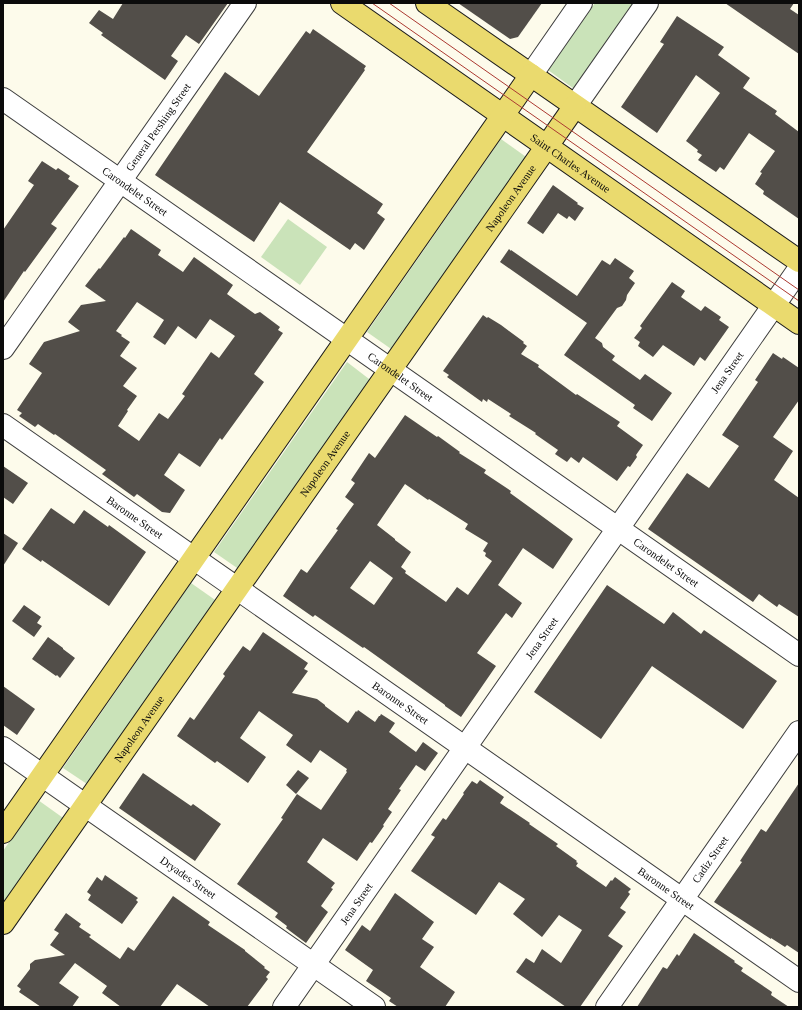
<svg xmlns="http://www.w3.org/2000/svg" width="802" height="1010" font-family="'Times New Roman',serif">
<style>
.green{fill:#cae3b9}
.building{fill:#524e49;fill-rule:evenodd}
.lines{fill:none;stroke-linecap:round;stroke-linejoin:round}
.minor-casing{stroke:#3e3e3e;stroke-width:24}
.major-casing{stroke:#1c1c1c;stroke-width:24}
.minor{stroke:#fff;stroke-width:22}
.major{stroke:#eada6e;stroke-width:22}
.tram{stroke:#ac3a32;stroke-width:1}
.labels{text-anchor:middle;stroke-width:4;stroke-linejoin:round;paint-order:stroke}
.street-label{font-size:11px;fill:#0b0b0b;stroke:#fff}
</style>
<rect width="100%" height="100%" fill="#fdfbeb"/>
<g class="green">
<path d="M595,3H638L577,91L548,70Z"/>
<path d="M501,139L529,159L394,351L367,332Z"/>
<path d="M288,219L327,247L300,285L261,257Z"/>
<path d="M347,362L373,382L240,570L214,552Z"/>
<path d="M191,583L218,602L90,786L63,768Z"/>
<path d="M38,800L66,820L3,911V851Z"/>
</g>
<g class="building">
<path d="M123,3H228L199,44L186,35L171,56L178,61L165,80L101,35L103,33L89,23L99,10L113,19Z"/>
<path d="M458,3H542L518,37L510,39Z"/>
<path d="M725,3H794L790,9L799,15V54Z"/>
<path d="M677,16L724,47L718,55L750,78L743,88L777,111L775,114L799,132V219L763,194L764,191L755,184L762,173L760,172L775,151L749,133L724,170L720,167L716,172L698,160L702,155L697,152L698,150L686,141L720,93L696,75L657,133L621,107L664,44L660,42Z"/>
<path d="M313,29L366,66L364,69L365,70L307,152L383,204L377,213L385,219L364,250L355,243L350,250L280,202L254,242L155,175L225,72L259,96L306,31L310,34Z"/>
<path d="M42,161L56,170L58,168L70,176L68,179L79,186L51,224L57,228L25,272L24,271L3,302V230L34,185L28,181Z"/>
<path d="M553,185L578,203L577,204L584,208L575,221L569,216L567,219L558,213L543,234L527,223Z"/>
<path d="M131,229L161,250L158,255L183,272L194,257L233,285L227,294L255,314L260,312L280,327L278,330L283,333L254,374L264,382L222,440L220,438L200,467L179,453L164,475L185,490L170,513L162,512L137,494L134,497L102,474L106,470L55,434L54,435L38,424L35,427L19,416L22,413L17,410L42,373L29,364L44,342L80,331L68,322L81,305L106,301L85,286L99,268L100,269L124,237L125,238ZM137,302L164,320L153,337L165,345L178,326L196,339L210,319L235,336L219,358L211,352L182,394L185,396L168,419L159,413L139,441L118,426L128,411L127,410L137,396L123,386L137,368L120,356L130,342L121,336L122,335L116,331Z"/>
<path d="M509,249L511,251V250L577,296L602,260L610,265L615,258L634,271L629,278L635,283L627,295L626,300L622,306L617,308L595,338L602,343L603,347L615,356L612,360L640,380L645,374L672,393L652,421L633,408L635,405L564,355L587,323L500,262Z"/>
<path d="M672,282L685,291L681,297L701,311L705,306L721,317L719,320L729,327L705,361L700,357L694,366L663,345L653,357L638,346L640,342L634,338L642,328L640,326Z"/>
<path d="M483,315L487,318L488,317L501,325L524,342L523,343L527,346L521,354L539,365L538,367L576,395L577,394L620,422L617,426L643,445L636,455L637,457L630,467L628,466L617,481L583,457L579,463L571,457L567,462L555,454L558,450L535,434L536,433L509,416L511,414L488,399L487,402L483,399L482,402L447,377L449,375L443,371Z"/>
<path d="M773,353L782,359L783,357L799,368V400L773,437L793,451L774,480L799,498V617L779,604L777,607L759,594L753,602L648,529L687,473L709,488L739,446L722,435L758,382L755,380Z"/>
<path d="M405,415L437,437L438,436L460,452L459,453L486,470L484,473L511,491L510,493L539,514L573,539L553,569L523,548L498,585L522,603L512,618L506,613L477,653L496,666L461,717L445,706V705L364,647L363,648L315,615L313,617L283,596L301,569L307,573L338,530L336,529L354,504L345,497L355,483L351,480L369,453L375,458ZM405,484L428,500L429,499L468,524L465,529L488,543L483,551L486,553L485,556L492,561L468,595L457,587L446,602L405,573L406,571L401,567L411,552L395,540V539L377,525ZM370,561L393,578L374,605L350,588Z"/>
<path d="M3,466L28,483L13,504L3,497Z"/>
<path d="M51,508L74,524L84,510L108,527L109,525L146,552L109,606L42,560L41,562L22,549Z"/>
<path d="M3,533L18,543L3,566Z"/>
<path d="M607,585L664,624L673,612L701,634L704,630L777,681L743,729L652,666L601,739L534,692Z"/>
<path d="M24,605L41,617L37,623L42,626L34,637L12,621Z"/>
<path d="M263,632L308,663L304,669L308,671L292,693L317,699L325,705V706L348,723L356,711L357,712L358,710L375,722L379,716H380L381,714L395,723L389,732L416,752L423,742L438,753L425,771L416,765L399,789L401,790L388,809L392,812L383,825L384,826L372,843L370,842L357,861L323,838L307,862L335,883L331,888L333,889L321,906L328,912L306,943L286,928L287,926L275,917L278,913L237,884L283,819L281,818L297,794L321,810L347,772L346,771L347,769L320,750L311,763L286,745L293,735L259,711L240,738L266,757L248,783L217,761L215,763L177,736L190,717L194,720L225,676L223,674L243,646L250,651Z"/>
<path d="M48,637L63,648V649L75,658L60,678L57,675L56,676L32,659Z"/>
<path d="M3,686L35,709L17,735L3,725Z"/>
<path d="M298,770L309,778L296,794L286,785Z"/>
<path d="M143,773L191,806L193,804L221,824L195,861L119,808Z"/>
<path d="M480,780L504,797L500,803L530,823L529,824L558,844L556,846L577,861L576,862L578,863L576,866L606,887L611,880L612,881L615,877L631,889L628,892L630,894L620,908L626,912L608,936L623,946L580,1007H566L516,972L526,958L534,963L542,949L561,963L582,930L559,915L542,937L513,914L525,899L499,882L476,915L411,871L435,837L431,835L443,818L446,820L464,794L463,793L472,781L477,784Z"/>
<path d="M799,783V953L787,945L785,947L771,938V939L714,902L742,862L740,861L761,829L766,832Z"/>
<path d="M105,875L138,898L136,900L138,902L122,924L88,900L91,895L87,892L97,877L102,881Z"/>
<path d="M395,893L434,922L422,939L434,947L420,967L455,992L445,1007H398L389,1001L391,998L366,981L373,970L345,950L362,925L370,931Z"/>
<path d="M173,896L210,922L208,925L245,950V951L265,967L264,968L270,972L266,977L268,979L247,1007H210L177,984L160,1007H121L102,993L107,986L75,963L59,983L79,997L72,1007H41L19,992L21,989L17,986L30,969V964L35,960L65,955L50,945L59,933L54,930L66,913L81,924L79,927L91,935L89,937L120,959L128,947L134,951Z"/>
<path d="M694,933L735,961L734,962L743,968L741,971L772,992L771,995L789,1007H637L663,967L667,969L677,954L679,956Z"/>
</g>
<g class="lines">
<g class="minor-casing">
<g id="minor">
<path d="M531,75L581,3"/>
<path id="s1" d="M3,99L799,655"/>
<path d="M575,106L647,3"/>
<path id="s2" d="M3,348L245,3"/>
<path id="s3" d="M3,425L799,981"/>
<path id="s4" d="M3,748L374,1007"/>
<path id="s5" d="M284,1007L799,269"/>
<path id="s6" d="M607,1007L799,732"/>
</g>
</g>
<g class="major-casing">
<g id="major">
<path id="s7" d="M342,3L799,323"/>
<path d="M427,3L799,261"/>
<path d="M3,832L531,75"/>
<path id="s8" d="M3,923L575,106"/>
</g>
</g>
<use href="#minor" class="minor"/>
<use href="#major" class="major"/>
<g class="tram">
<path d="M372,3L799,301"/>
<path d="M389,3L799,290"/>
</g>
</g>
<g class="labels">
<g class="street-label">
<text dy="4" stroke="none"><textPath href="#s2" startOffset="270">General Pershing Street</textPath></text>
<text dy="4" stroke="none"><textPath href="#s7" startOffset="279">Saint Charles Avenue</textPath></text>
<text dy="4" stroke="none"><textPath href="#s1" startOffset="161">Carondelet Street</textPath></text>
<text dy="4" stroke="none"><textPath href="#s8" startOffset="885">Napoleon Avenue</textPath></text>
<text dy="4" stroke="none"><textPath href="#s5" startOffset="774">Jena Street</textPath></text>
<text dy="4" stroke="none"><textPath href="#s1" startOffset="485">Carondelet Street</textPath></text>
<text dy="4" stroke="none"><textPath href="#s8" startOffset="561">Napoleon Avenue</textPath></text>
<text dy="4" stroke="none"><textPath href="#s3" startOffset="161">Baronne Street</textPath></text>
<text dy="4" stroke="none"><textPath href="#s1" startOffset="809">Carondelet Street</textPath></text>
<text dy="4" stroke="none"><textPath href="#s5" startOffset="450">Jena Street</textPath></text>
<text dy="4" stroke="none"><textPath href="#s3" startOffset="485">Baronne Street</textPath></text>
<text dy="4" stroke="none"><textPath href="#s8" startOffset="237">Napoleon Avenue</textPath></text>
<text dy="4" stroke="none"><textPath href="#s6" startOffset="180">Cadiz Street</textPath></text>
<text dy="4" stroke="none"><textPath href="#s4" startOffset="226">Dryades Street</textPath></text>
<text dy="4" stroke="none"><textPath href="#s3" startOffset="809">Baronne Street</textPath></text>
<text dy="4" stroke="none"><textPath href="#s5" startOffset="126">Jena Street</textPath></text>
</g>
</g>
<rect width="802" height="1010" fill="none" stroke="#0b0b0b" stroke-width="8"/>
</svg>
